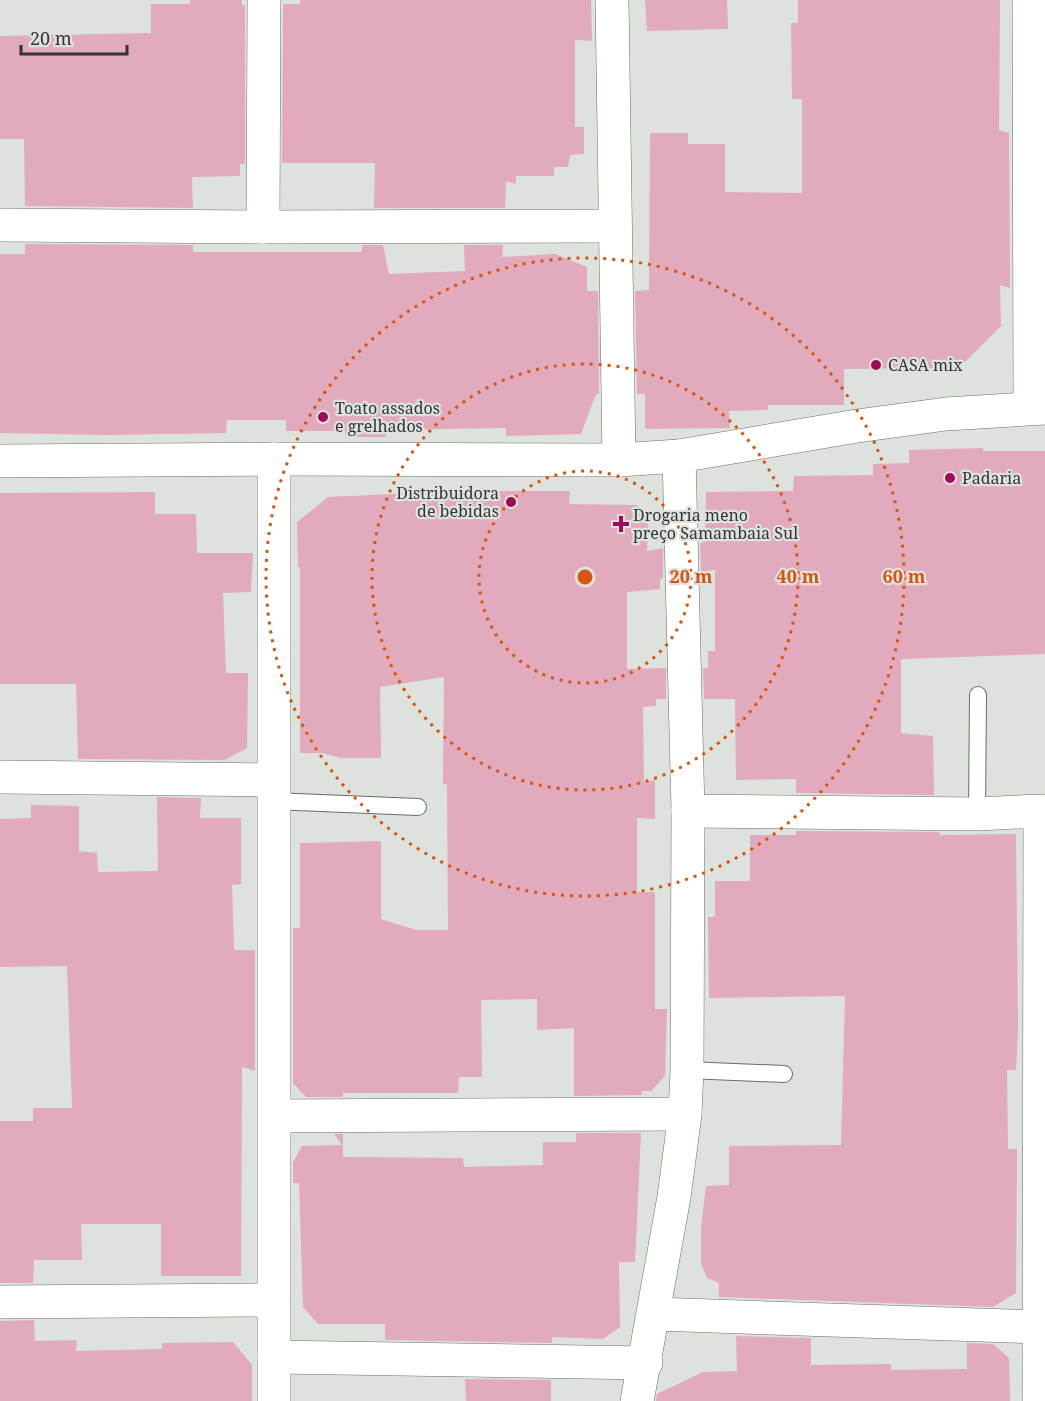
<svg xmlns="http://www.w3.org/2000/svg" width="1045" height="1401" font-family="'Noto Serif',serif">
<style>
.building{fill:#e2aabd}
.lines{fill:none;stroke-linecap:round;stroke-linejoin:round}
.lane-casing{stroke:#6a6e6a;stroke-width:18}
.street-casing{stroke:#6a6e6a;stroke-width:34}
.secondary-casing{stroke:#6a6e6a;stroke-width:34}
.lane{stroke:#fff;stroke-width:16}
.street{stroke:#fff;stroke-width:33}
.secondary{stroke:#fff;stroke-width:33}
.ring{fill:none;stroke:#d65510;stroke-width:3;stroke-dasharray:3 6}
.poi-dot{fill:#9d0c58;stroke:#dee2dd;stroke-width:2}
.labels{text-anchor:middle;stroke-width:4.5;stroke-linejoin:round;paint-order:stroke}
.poi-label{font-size:16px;fill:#323332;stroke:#dee2dd;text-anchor:start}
.centre{fill:#d65510;stroke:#dee2dd;stroke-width:3}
.ring-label{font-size:18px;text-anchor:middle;font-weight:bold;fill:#d65510;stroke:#dee2dd;stroke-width:4.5;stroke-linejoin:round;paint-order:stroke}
</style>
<rect width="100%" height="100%" fill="#dee2dd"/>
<g class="building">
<path d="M190,0H242V5H245V164H240V176L192,177L193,208L25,206L24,139H0V36L151,33V4H190Z"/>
<path d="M300,0H591L592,41L575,40V127H584V154L570,155L568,167H554V176H516V184L506,181L505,208H374L375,163H282L283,4H300Z"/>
<path d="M645,0H727L728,29L647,31Z"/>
<path d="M798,0H1000L999,130L1009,133L1010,288L1000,285L1001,326L959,368L844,369V405H768V410L729,411L730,428L645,429V394H637L635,291L649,290L650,133H688V144H725V192L802,193V99H792L791,23H798Z"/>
<path d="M25,244L193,245V252H361L363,245H383L389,274L465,271L464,245H503L502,257L555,254L587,267V291H598L599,394H596L581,434L506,436V428L386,430V437H346L345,431H286V420H227L226,433L106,435L0,433V254H25Z"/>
<path d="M983,448V451H1045V654L901,659V733L933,736L934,795L796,793V779L736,780L735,699H704L703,668H708V651H715V570L701,572L700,543L705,542L706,492L793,491L794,476L873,475V464L909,463V450Z"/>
<path d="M494,491H570L569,504L637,505L648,516L647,551L663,548V578L660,579V589L627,592V669L666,668V699H656V706L643,707L644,782L655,780V819L637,818V892H655V1009H667L665,1076L651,1091H642V1095L574,1096V1028L537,1030V999L481,1000L482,1077H459L458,1093H343V1097H306L293,1083V928H300V843L381,841V919L416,930H448L447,784H443L444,677L380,687L381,758H341L322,753H300V568L298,567L297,522L328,497L415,493L493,494Z"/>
<path d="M155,492V514H196L197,553H253L251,592L223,593L226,673H248L247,748L225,760L78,759L76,684H0V493Z"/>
<path d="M157,797L201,798L200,818H241V884L232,885L234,950H255V1071L242,1067L241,1276H161V1224H81L82,1260H34L33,1283H0V1121H33V1108H72L67,966L0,967V819L31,818V805L79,806V851L97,853L98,872L158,871Z"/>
<path d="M796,831L939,832L940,835L1016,834L1018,1031L1016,1070H1007L1008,1149H1017L1016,1293L993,1307L719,1297V1283L707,1278L701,1264V1227L706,1186L729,1185V1146L841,1145L845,996L709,998L708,917H715V881H750V835H796Z"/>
<path d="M576,1133H641L635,1262H619L620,1327L603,1339L552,1337V1343L385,1340V1324H318L303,1307L299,1183H293V1162L302,1146L342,1145L334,1134H343V1157L463,1158L464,1167L543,1165V1142H576Z"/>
<path d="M34,1320L35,1341L77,1340L76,1351L162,1349V1343L233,1342L252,1365V1401H0V1321Z"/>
<path d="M736,1336L811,1338V1365L891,1364V1370L967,1369V1343L993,1344L1009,1358L1010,1401H656L657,1394L703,1372L737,1371Z"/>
<path d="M465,1379L551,1380V1401H466Z"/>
</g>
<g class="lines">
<g class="lane-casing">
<g id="lane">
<path d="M272,801L418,807"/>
<path d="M977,814L978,695"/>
<path d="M687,1070L784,1074"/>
</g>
</g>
<g class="street-casing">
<g id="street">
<path d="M264,0L263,227L614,226"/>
<path d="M612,0L619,460"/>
<path d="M1029,0L1030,408"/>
<path d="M0,225L263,227"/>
<path d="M274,459V1401"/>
<path d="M0,777L272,780"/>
<path d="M688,811L977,814L1040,811L1039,1401"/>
<path d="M275,1116L685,1114"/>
<path d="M0,1302L273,1300"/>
<path d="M654,1314L1039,1327"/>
<path d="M274,1357L646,1363"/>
<path d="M637,1401L674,1197L685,1114L687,1070L688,811L679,456"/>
</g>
</g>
<g class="secondary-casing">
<path id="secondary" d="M0,461L274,459L619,460L679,456L857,426L946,414L1045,408"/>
</g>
<use href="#lane" class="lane"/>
<use href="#street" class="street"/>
<use href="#secondary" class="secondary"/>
</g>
<g class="ring">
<circle cx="585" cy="577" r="106"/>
<circle cx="585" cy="577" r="213"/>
<circle cx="585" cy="577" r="319"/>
</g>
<g class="poi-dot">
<circle cx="876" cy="365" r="6"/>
<circle cx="323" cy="417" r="6"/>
<circle cx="950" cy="478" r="6"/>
<circle cx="511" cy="502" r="6"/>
<path d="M618 515h6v6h6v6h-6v6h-6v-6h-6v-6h6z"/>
</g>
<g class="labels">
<g class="poi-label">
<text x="888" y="371">CASA mix</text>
<text x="335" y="414">Toato assados<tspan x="335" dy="18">e grelhados</tspan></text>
<text x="962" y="484">Padaria</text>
<text x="499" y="499" text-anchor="end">Distribuidora<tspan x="499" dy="18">de bebidas</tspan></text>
<text x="633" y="521">Drogaria meno<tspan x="633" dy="18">preço Samambaia Sul</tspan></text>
</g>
</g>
<circle cx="585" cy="577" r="9" class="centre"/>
<g class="ring-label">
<text x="691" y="583">20 m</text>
<text x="798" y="583">40 m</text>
<text x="904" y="583">60 m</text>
</g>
<path d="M21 45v9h106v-9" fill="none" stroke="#323332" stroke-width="3"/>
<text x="30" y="45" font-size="18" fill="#323332" stroke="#dee2dd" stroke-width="4.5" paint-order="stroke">20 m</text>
</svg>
